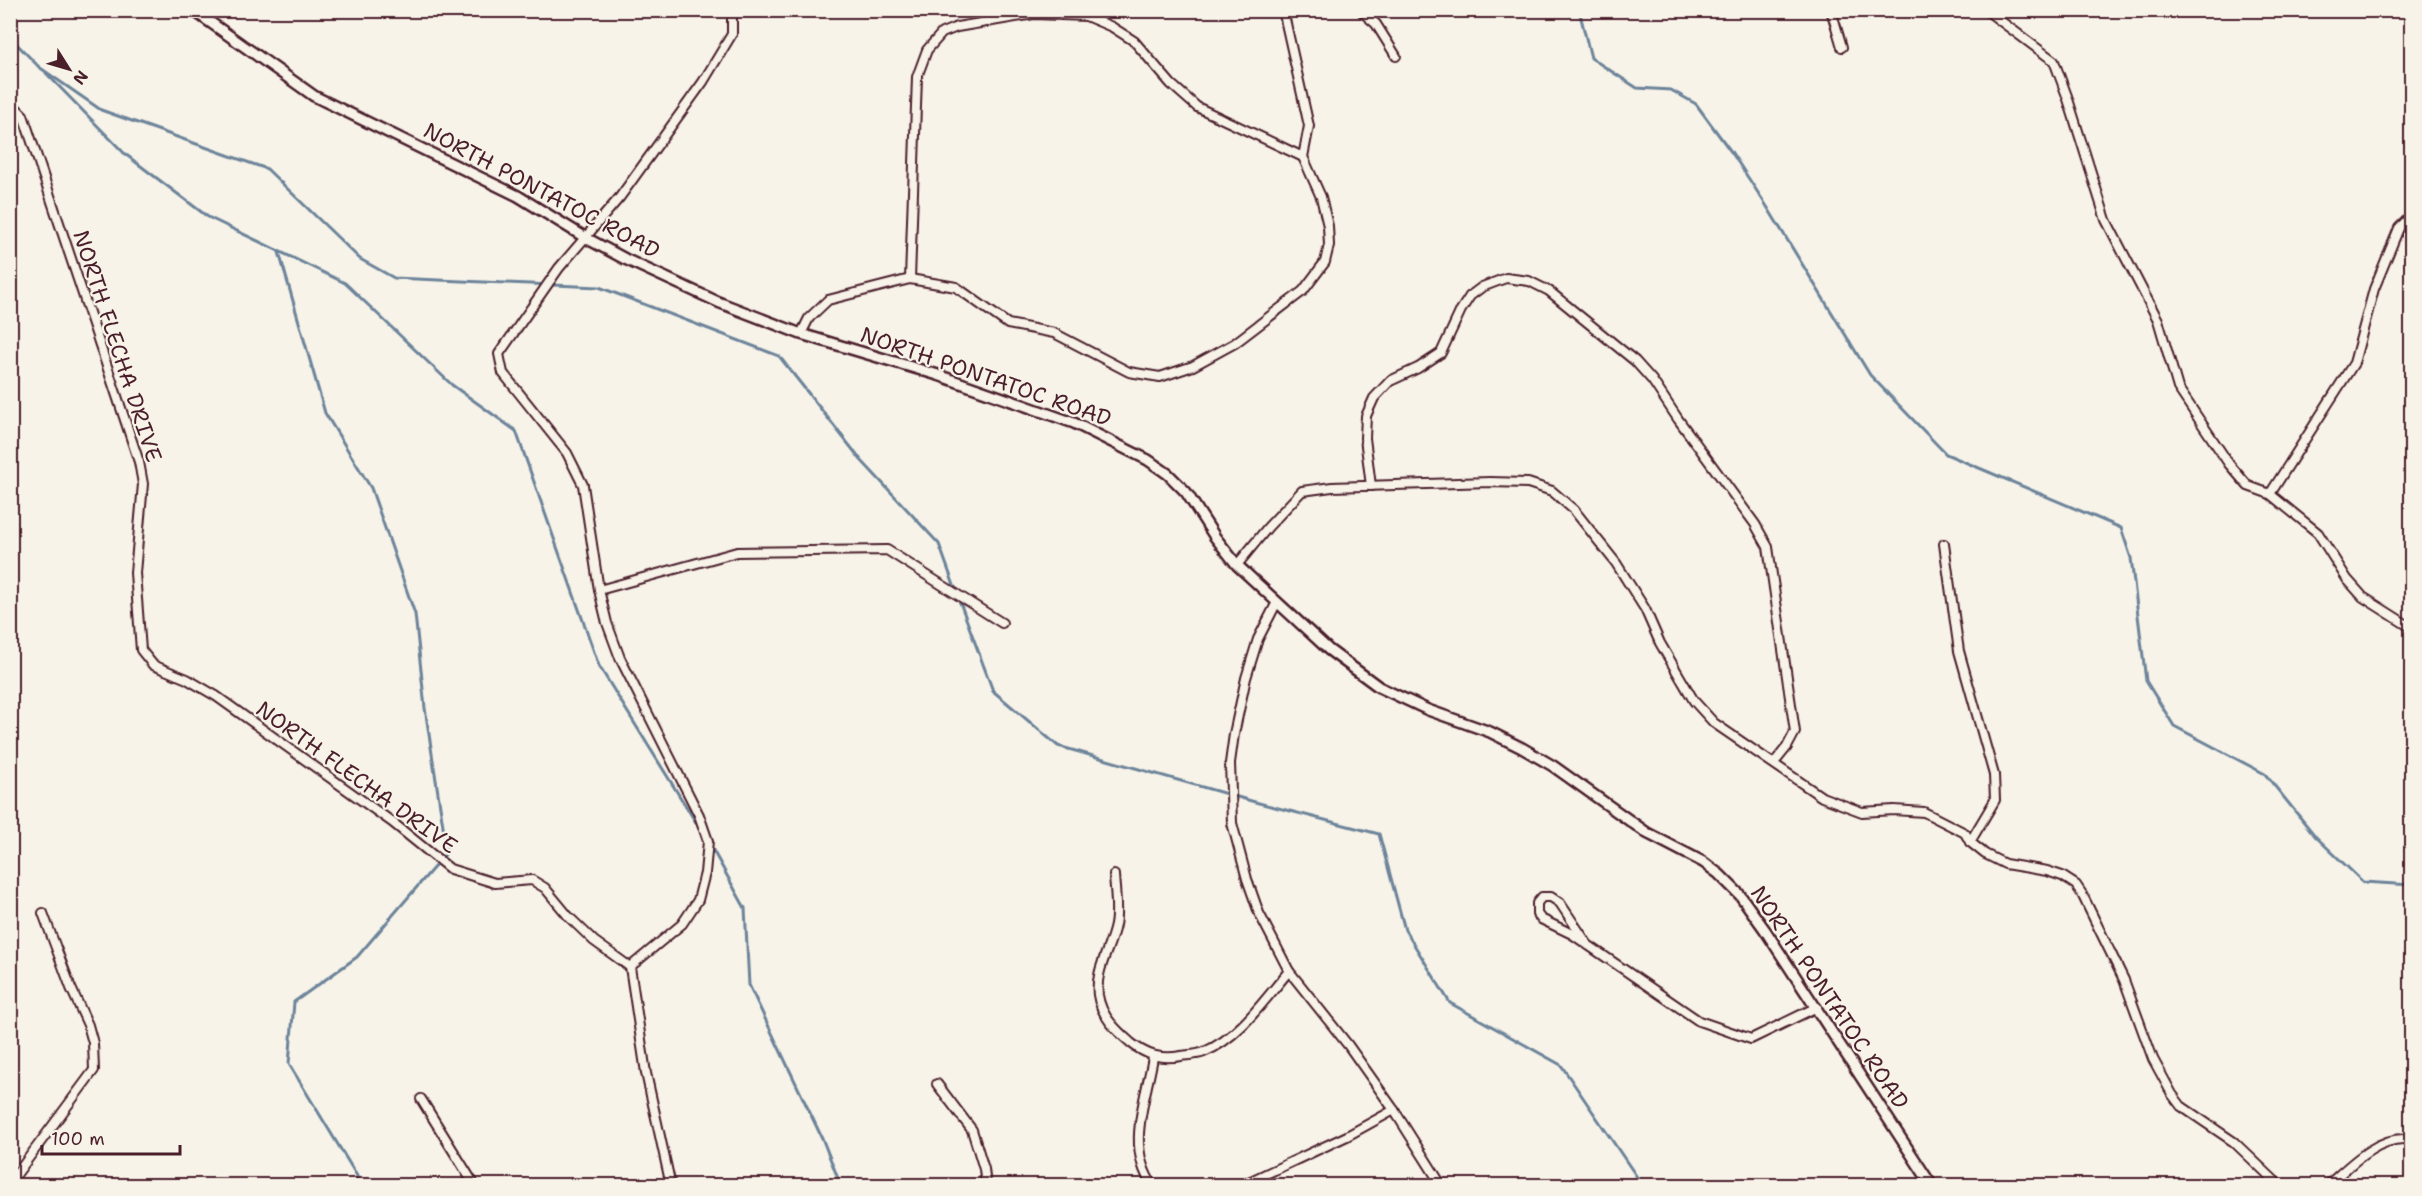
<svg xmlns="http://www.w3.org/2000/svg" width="2422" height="1196" font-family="'Shantell Sans',sans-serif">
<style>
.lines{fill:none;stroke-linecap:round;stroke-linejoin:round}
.stream{stroke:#6c839a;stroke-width:3}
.minor-casing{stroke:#4a1f2b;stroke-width:12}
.tertiary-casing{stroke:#4a1f2b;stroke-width:14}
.minor{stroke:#f7f3e8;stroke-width:8}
.tertiary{stroke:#f7f3e8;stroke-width:9}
.labels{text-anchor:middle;stroke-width:4.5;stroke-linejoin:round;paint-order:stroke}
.street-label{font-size:22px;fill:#4a1f2b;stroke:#f7f3e8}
</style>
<rect width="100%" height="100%" fill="#f7f3e8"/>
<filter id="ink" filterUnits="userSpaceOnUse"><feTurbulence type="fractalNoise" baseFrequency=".0167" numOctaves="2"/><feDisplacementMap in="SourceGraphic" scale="12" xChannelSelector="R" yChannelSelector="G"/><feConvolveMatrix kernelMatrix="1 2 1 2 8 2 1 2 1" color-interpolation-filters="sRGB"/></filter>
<g filter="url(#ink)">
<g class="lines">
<g class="stream">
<path d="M1579,10L1591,58L1637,88L1671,90L1696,104L1732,153L1766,205L1870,375L1946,454L2121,528L2131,558L2146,681L2174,726L2265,774L2316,837L2363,882L2412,885"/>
<path d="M10,37L39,67"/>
<path d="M39,67L101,110L267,169L360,259L394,278L599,287L779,356L861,460L939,544L956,591"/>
<path d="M46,73L125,154L208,217L345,283L452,385L516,431L599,666L700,829"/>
<path d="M279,252L325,413L371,488L415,614L425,708L447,852L357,957L294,1002L289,1064L357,1176V1186"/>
<path d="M958,597L993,691L1058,746L1255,802L1379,834L1405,930L1450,1003L1561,1065L1643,1186"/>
<path d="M710,845L745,908L749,985L822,1138L841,1186"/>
</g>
<g class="minor-casing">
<g id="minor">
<path d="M1360,10L1376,24L1396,56"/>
<path d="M1831,10L1842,47"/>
<path d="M1986,10L2054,61L2067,96L2106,220L2158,320L2178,388L2229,464L2248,486L2270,494L2318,533L2347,579L2363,597L2412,628"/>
<path d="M2407,10L2412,18"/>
<path d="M10,102L23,115L139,462L143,484L135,573L141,650L153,665L187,679L216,696L392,822L450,869L495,883L532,880L545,888L569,917L594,941L630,967L682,924L698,900L705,873L708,841L699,815L620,658L607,623L599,590L583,485L567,453L503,373L499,354L559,268L620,197L703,82L732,34V10"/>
<path d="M910,279L917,77L927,50L942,33L957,27L1034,14L1086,16L1112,27L1134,41L1171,84L1197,107L1303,157"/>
<path d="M801,334L809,318L828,300L910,279L956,287L1008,324L1054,333L1129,372L1160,377L1193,366L1235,343L1303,291L1325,262L1329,245L1328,226L1321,197L1303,157L1309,126L1283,10"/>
<path d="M1371,486L1365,438L1366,416L1374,398L1390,381L1418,368L1441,353L1461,310L1470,296L1482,287L1506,278L1529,281L1549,291L1635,361L1652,380L1678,419L1755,524L1768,547L1795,732L1787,747L1774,763"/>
<path d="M2270,494L2354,363L2374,289L2399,228L2412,215"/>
<path d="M1944,544L1959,651L1994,775L1995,800L1970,842"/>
<path d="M1237,565L1268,527L1302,491L1332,487L1490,482L1528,483L1552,491L1574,510L1616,563L1645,609L1660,643L1694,701L1714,723L1822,797L1862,812L1894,810L1924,812L1965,833L1970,842L1985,854L2005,864L2047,871L2062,876L2076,885L2082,894L2124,980L2153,1059L2172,1094L2181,1106L2234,1142L2280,1186"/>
<path d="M599,590L737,552L887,550L1002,623"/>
<path d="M1277,602L1258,639L1246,678L1234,734L1230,763L1232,823L1247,879L1259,913L1289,971L1348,1045L1394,1110L1442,1186"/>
<path d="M1114,875C1115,892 1118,909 1115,925C1110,950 1095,969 1098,995C1101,1016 1116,1030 1131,1043C1146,1055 1161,1060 1181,1056C1188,1055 1197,1055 1204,1052C1239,1038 1265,999 1289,971"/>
<path d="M1588,945L1560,903L1551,897H1542L1537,903V914L1541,919L1572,934L1699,1021L1751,1039L1817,1007"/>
<path d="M630,967L646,1073L671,1186"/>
<path d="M937,1084L972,1130L984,1169L986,1186"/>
<path d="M421,1099L475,1186"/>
<path d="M10,1183L94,1070L93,1043L88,1025L71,988L43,913"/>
<path d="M1153,1186C1125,1147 1146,1100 1153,1057"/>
<path d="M1240,1186L1347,1136L1394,1110"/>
<path d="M2327,1186C2348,1167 2380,1133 2412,1140"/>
</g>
</g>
<g class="tertiary-casing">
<path id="tertiary" d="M193,10L314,96L518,196L586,238L625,259L718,302L801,334L938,375L1074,423L1148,460L1168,474L1186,492L1215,537L1237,565L1329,650L1379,687L1428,710L1490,732L1522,748L1553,766L1647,833L1703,862L1719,874L1740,895L1765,930L1932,1186"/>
</g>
<use href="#minor" class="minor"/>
<use href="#tertiary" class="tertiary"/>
</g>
</g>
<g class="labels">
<g class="street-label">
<text transform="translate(542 190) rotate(28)" y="8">NORTH PONTATOC ROAD</text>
<text transform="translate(118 346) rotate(72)" y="8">NORTH FLECHA DRIVE</text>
<text transform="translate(986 376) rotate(19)" y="8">NORTH PONTATOC ROAD</text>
<text transform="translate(357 777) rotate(36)" y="8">NORTH FLECHA DRIVE</text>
<text transform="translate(1830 997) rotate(56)" y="8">NORTH PONTATOC ROAD</text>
</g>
</g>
<rect width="2422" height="1196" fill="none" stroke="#f7f3e8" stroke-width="36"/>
<rect x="18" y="18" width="2386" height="1160" fill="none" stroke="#4a1f2b" stroke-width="2" filter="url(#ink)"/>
<g transform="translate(69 69) rotate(127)" stroke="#f7f3e8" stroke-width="4.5" paint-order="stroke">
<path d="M0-4.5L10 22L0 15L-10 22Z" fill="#4a1f2b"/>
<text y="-9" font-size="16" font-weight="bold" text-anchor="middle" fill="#4a1f2b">N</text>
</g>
<path d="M42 1145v9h138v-9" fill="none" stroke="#4a1f2b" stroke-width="3"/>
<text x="51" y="1145" font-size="18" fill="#4a1f2b" stroke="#f7f3e8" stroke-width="4.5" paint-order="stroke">100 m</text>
</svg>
